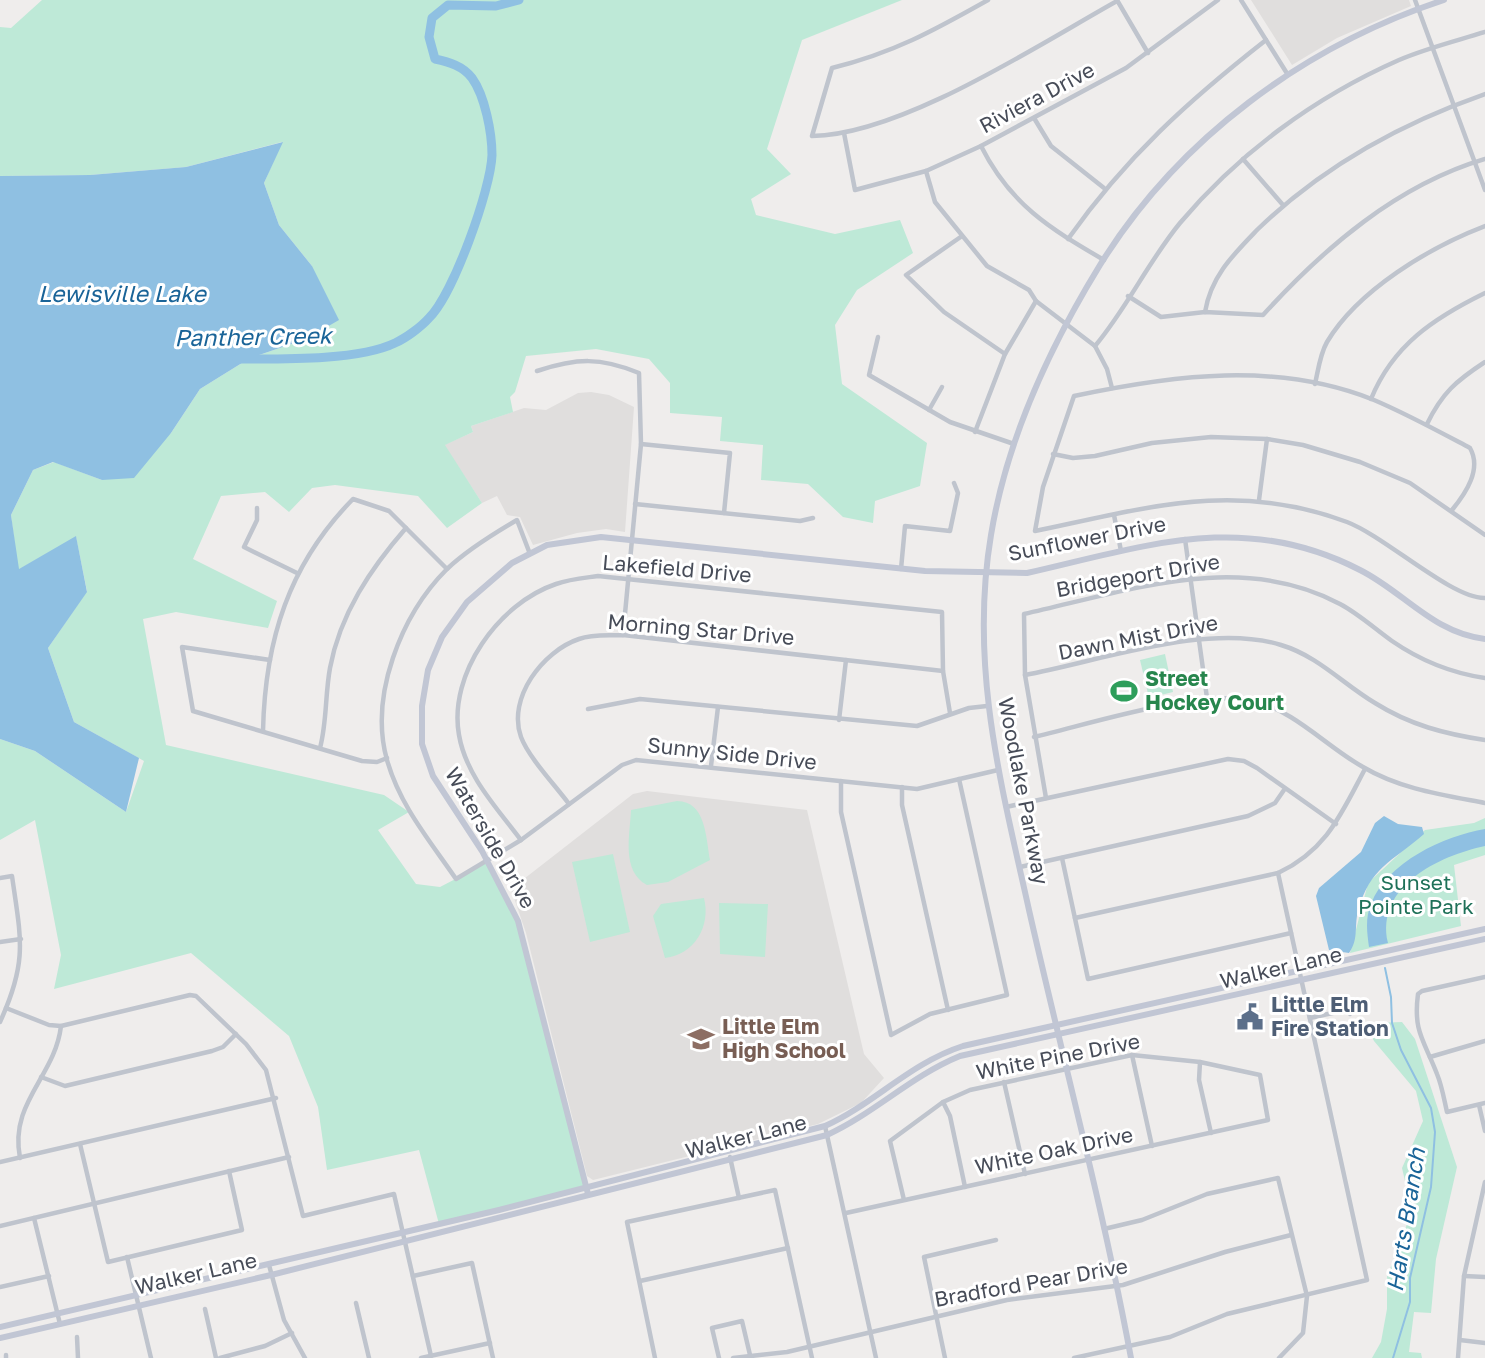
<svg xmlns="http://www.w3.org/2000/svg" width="1485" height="1358" font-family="'Golos Text',sans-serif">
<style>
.education{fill:#e0dedd}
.green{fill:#bee9d7}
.water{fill:#8fc0e2}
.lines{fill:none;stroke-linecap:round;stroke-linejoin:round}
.stream{stroke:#8fc0e2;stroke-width:2}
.river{stroke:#8fc0e2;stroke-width:9}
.street{stroke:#bfc4cd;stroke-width:4.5}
.secondary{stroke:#c1c6d4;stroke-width:6}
.labels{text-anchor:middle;stroke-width:6;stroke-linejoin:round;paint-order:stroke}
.street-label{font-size:21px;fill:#474c58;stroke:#fff}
.leisure-label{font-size:21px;font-weight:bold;fill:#27864d;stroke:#fff;text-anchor:start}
.park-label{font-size:21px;fill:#1f7159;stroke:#fff}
.service-label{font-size:21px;font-weight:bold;fill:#4e5e75;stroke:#fff;text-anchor:start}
.education-label{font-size:21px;font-weight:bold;fill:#785e54;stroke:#fff;text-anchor:start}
.water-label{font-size:23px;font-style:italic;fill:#1a6498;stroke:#fff}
</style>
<rect width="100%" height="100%" fill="#efedec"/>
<g class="education">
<path d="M1251,0H1409L1411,6L1337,38L1292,65Z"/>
<path d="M591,392L609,395L634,407L625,532L606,529L577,533L533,545L520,517L507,515L497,496L482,503L444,445L473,432L471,426L524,408L546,410L578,393Z"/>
<path d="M647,791L807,810L864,1054L884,1078L861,1103L818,1124L593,1180L587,1176L526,933L511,889L633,794Z"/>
</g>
<g class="green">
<path d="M42,0H902L802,40L767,149L791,174L751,199L756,215L835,234L900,220L913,253L857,290L835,325L842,384L927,443L920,486L875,501L873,523L843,517L808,484L761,480L763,445L720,441L722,417L670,413V383L649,359L596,349L526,356L515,392L510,397L513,412L471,426L473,432L445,445L482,503L447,528L418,496L335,485L312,488L289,512L265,492L221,496L193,559L277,601L268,628L176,612L143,619L166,745L384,795L409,812L378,830L416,884L440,887L488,862L521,929L586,1187L439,1224L419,1150L327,1170L318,1107L289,1036L191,953L54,989L61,955L35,820L0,840V739L35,751L126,812L144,761L74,722L48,648L87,591L76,537L18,570L11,515L33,470L54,462L102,480L171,433L200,389L250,358L306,339L312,266L279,225L264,183L282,142L186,167L90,175L0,176V27L11,28Z"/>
<path d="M1165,654L1173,692L1149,698L1140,660Z"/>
<path d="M677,801C706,801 706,838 710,860L668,882L647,885C621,871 630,835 631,810Z"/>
<path d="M1485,818V855L1454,865L1461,926L1350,953L1368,883L1425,830L1474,823Z"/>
<path d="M613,854L630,932L590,942L572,862Z"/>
<path d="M704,898C711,926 695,954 665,958L653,916L661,904Z"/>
<path d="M719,903L768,904L765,957L720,954Z"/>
<path d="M1402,1022L1415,1039L1457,1167L1436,1259L1431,1313L1414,1312L1409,1352L1421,1353L1422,1358H1372L1381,1342L1387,1309V1277L1412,1211L1402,1168L1423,1121L1416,1091L1374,1041L1369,1031L1375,1023Z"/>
</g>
<g class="water">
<path d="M283,142L264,183L279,225L312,266L339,320L306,339L250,358L200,389L171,433L134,478L102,480L53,462L33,470L11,515L19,569L76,536L87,592L48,648L74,722L139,758L126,812L35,751L0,739V176L90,175L186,167Z"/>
<path d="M1384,816L1398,824L1422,827L1424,834C1392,862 1370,867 1358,911C1354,927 1359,939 1349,953L1329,950L1316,896L1319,888L1361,852L1375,823Z"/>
<path d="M1485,829V846C1439,856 1375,886 1388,943L1369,947C1367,933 1365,918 1371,904C1387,862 1444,836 1485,829Z"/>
</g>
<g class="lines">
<path class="stream" d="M1385,968L1391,997L1392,1023L1401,1050L1431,1108L1435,1132L1431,1187L1410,1278V1302L1393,1358"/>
<path class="river" d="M237,359C278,359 358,361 395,343C406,338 421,327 429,318C453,295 491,189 492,155C492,133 485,96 472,78C463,66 449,62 435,59L429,37L432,18L448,5L496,6L519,0"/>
<g class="street">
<path d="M988,0C933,31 893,53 832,68L812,136C901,135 1038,45 1117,1"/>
<path d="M1117,0L1148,53"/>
<path d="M1241,0L1288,75"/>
<path d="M1415,0L1485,190"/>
<path d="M1034,118L1051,146L1104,188"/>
<path d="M844,133L855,190L926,171L981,146L1126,68L1218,0"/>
<path d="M981,146C1010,204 1049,228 1104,260"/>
<path d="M1243,159L1283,205"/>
<path d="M926,171L935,202L987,266L1029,290L1036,301L1095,346L1107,369L1112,388"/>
<path d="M962,236L906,275L944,312L1005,354"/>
<path d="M1068,239C1126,157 1188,101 1266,40"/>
<path d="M1128,296L1161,317L1205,312L1263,315C1324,248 1397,185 1485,159"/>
<path d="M1205,312C1211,276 1233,255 1258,229C1323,166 1399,124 1485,94"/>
<path d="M878,337L869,375L950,422L1014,444"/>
<path d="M1095,346C1127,308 1148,262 1180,223C1239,153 1315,97 1399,60C1427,48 1456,41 1485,32"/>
<path d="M537,371C577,358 600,357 639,373L641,444L623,635"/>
<path d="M1315,384C1318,371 1320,354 1327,342C1358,290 1430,247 1485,226"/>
<path d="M1371,399C1393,345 1434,318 1485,293"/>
<path d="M929,410L942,387"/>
<path d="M1427,424C1442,393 1456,381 1485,362"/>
<path d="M975,432L1005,354L1036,301"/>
<path d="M641,444L730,453L724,513"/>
<path d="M1053,454L1073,458L1095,456L1152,443L1211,437L1267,439L1303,445L1360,462L1410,483L1485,535"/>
<path d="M1259,500L1267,439"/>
<path d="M635,504L800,521L813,518"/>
<path d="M257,508V520L244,547L297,573"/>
<path d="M1452,510C1466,493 1482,469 1470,448C1438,431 1407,414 1374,400C1277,361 1173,375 1074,396L1043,487L1035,531C1146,508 1235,480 1347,522C1386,537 1452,599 1485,598"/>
<path d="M1114,515L1121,551"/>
<path d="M1185,539L1207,698"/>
<path d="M530,554L517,520C493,534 467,550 447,569C401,615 369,696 387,760C400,806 430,841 456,879L521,840L622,765L636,760L917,789L998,770"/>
<path d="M901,569L905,526L950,531L958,493L954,483"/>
<path d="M270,660L182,647L193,711L362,761L377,762L387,758"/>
<path d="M1025,675C1100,661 1208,622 1281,645C1318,656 1343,684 1375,703C1410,725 1445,734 1485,740"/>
<path d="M588,709L640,699L917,726L969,708L987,706"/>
<path d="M839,720L846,660"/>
<path d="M263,731C265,640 289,564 353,499L389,511L447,569"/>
<path d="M1034,737C1090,724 1201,688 1254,701C1295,711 1327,747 1363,767C1400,789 1443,795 1485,803"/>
<path d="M320,748C327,722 325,695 330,668C340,614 371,568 406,528"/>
<path d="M711,766L718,707"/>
<path d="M841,781V812L891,1035L930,1014L1007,995L959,779"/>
<path d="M902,787V805L948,1010"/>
<path d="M1046,798L1025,675L1024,614C1128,591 1240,550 1340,604C1359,614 1375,629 1392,641C1421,661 1451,673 1485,678"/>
<path d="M569,804C555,785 529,758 521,737C507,698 543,651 579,639C593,634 608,636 623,635L943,671"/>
<path d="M1006,807L1228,759L1244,761L1257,768L1336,824"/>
<path d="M521,840C497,808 466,776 459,735C448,674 499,603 556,584C570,579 584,578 598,576L942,612L943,671L950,713"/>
<path d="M1062,858L1088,979L1291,933"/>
<path d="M1020,867L1248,816L1275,803L1284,790"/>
<path d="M0,878L12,876C21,939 28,961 0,1022"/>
<path d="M1075,918L1278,873C1327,850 1341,814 1365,769"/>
<path d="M0,942L21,939"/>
<path d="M1485,977L1422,991L1418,994C1413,1032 1424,1040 1437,1074C1442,1086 1444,1099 1447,1112L1485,1103"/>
<path d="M6,1008L49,1025L61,1026L190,995L196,996L246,1044L266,1070L303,1216L394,1194L431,1356"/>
<path d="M1310,1018L1346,1010L1350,1014"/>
<path d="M1132,1055L1152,1146"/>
<path d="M1430,1057L1485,1041"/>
<path d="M1200,1062L1199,1080L1211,1133"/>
<path d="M41,1077L65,1086L212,1051L223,1047L236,1034"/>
<path d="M1004,1082L1025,1174"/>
<path d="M943,1102L950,1116L965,1187"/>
<path d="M1479,1105L1485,1131"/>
<path d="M825,1126L876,1358"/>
<path d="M80,1144L108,1262L242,1230L229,1171"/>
<path d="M730,1157L739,1198"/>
<path d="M20,1158C9,1102 55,1077 61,1026"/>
<path d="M0,1162L276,1098"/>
<path d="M846,1213L1268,1120L1260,1075L1200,1062L1132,1055L970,1090L943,1102L890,1141L904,1200"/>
<path d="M34,1218L60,1324"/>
<path d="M0,1226L289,1157"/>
<path d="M1104,1229L1142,1220L1207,1194L1278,1178L1307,1296L1303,1333L1279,1358"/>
<path d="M127,1257L151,1358"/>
<path d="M269,1265L284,1320L305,1358"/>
<path d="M413,1276L472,1263L493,1358"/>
<path d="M1464,1276L1485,1277"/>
<path d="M640,1281L788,1248"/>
<path d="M0,1287L49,1276"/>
<path d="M356,1303L369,1358"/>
<path d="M205,1309L216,1358"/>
<path d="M77,1337L78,1358"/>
<path d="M1460,1340L1485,1343"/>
<path d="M6,1358V1355"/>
<path d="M220,1358L265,1346L292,1333"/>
<path d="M421,1358L490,1343"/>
<path d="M655,1358L627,1222L775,1190L812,1358"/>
<path d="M719,1358L712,1328L742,1321L750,1355"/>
<path d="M733,1358L787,1352L1007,1300L1123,1285L1225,1252L1291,1235"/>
<path d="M945,1358L924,1257L996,1240"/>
<path d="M1074,1358L1170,1337L1227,1314L1367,1280L1278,873"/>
<path d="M1458,1358L1464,1276L1485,1182"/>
</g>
<g class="secondary">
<path d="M588,1194L518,921L482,851L433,776L422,744V706L428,670L442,637L467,602L512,563L547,545L601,537L925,571L1027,573C1146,546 1244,510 1360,570C1404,592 1433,633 1485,639"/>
<path d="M0,1327L499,1210L825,1126C874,1104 910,1063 963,1046L1485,929"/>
<path d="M0,1338L271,1275L827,1135C875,1113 911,1076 960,1056L1485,939"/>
<path d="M1131,1358C1103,1207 1063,1060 1029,910C1001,784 969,666 991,535C1007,438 1049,348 1100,265C1178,139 1304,46 1444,0"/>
</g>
</g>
<defs>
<g id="stadium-bare" transform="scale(2.1)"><path d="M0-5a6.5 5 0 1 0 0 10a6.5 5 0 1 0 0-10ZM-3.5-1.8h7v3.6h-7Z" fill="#2e9e5b" stroke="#fff" stroke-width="2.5" paint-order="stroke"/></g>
<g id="civic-bare" transform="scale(2.1)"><path d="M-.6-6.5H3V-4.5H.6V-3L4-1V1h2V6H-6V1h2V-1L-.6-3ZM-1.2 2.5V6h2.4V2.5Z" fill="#5c6f8a" stroke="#fff" stroke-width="2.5" paint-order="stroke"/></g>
<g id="school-bare" transform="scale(2.1)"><path d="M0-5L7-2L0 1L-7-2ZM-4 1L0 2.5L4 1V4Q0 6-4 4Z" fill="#8d6e63" stroke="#fff" stroke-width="2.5" paint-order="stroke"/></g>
</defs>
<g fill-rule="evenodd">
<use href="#stadium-bare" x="1124" y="691"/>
<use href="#civic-bare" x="1250" y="1017"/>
<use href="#school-bare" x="701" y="1039"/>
</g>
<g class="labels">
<g class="street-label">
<text transform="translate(1037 98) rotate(-28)" y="7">Riviera Drive</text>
<text transform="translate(1087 539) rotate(-11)" y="7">Sunflower Drive</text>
<text transform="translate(677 569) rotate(5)" y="7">Lakefield Drive</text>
<text transform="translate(1138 576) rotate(-10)" y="7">Bridgeport Drive</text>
<text transform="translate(701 630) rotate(5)" y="7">Morning Star Drive</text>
<text transform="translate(1138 638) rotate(-11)" y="7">Dawn Mist Drive</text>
<text transform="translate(732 754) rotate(6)" y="7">Sunny Side Drive</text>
<text transform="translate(1023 791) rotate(79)" y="7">Woodlake Parkway</text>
<text transform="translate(490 838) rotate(60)" y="7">Waterside Drive</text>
<text transform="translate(1281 968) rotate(-13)" y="7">Walker Lane</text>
<text transform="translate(1058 1057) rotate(-11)" y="7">White Pine Drive</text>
<text transform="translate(746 1137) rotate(-14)" y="7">Walker Lane</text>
<text transform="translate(1054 1151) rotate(-12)" y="7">White Oak Drive</text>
<text transform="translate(196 1274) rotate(-13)" y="7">Walker Lane</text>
<text transform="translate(1031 1283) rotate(-10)" y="7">Bradford Pear Drive</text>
</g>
<g class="leisure-label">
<text x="1145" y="686">Street<tspan x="1145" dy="24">Hockey Court</tspan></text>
</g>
<g class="park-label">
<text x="1416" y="890">Sunset<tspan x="1416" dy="24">Pointe Park</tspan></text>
</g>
<g class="service-label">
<text x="1271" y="1012">Little Elm<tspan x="1271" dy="24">Fire Station</tspan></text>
</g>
<g class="education-label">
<text x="722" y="1034">Little Elm<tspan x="722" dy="24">High School</tspan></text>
</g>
<g class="water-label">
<text x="122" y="302">Lewisville Lake</text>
<text transform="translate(253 337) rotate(-1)" y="8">Panther Creek</text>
<text transform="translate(1406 1220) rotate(-81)" y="8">Harts Branch</text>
</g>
</g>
</svg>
